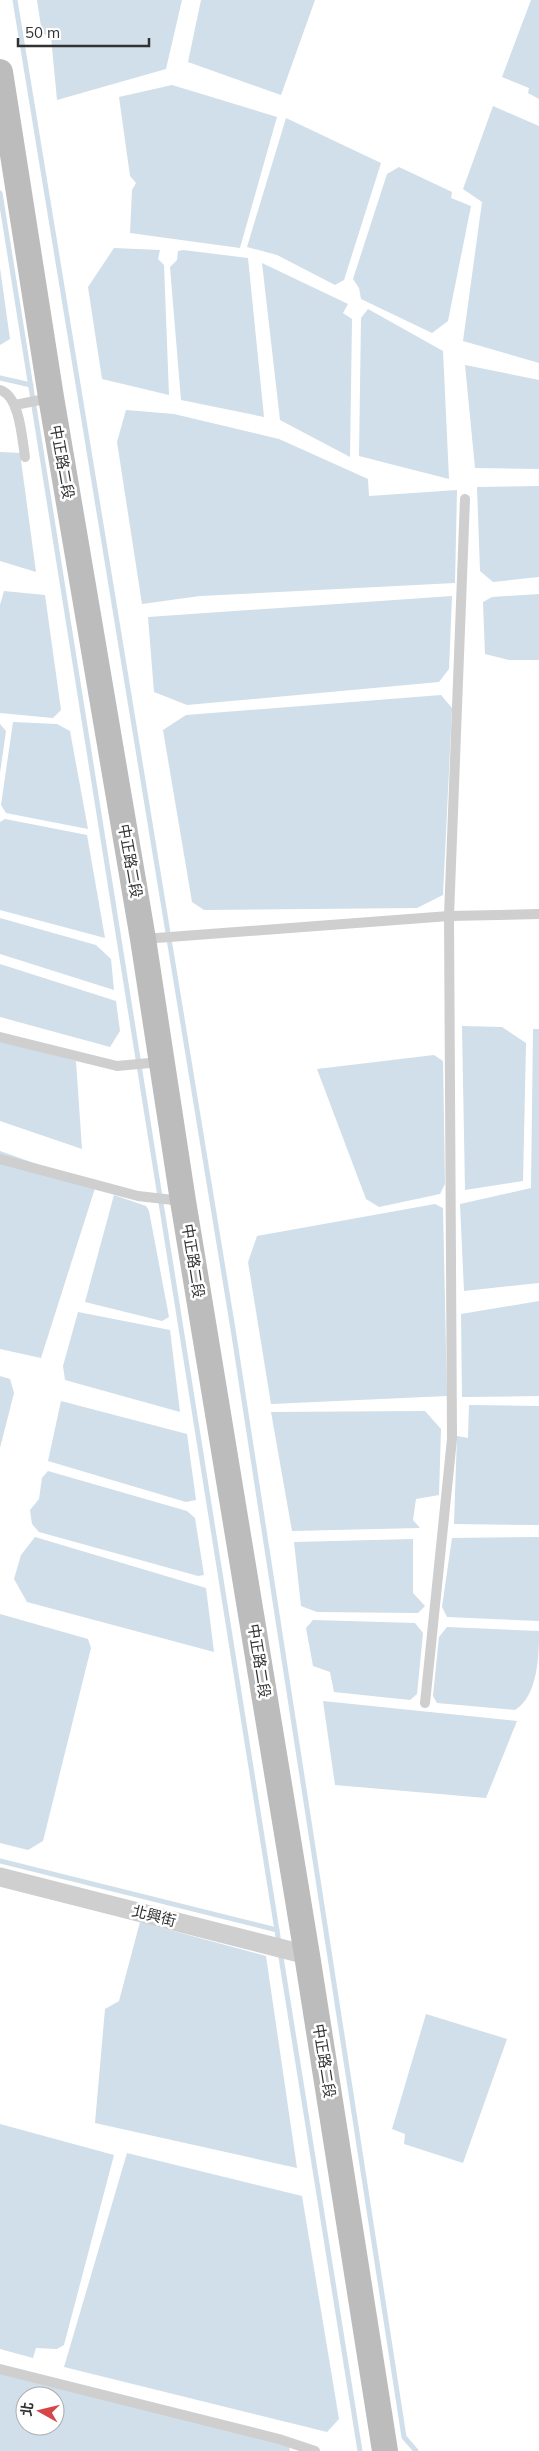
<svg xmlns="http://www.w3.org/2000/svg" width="539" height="2451" font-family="Mulish,'Noto Sans TC',sans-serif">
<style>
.water{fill:#d0dfea;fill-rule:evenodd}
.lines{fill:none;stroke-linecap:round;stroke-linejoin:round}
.stream{stroke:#d0dfea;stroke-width:5}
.service{stroke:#cfcfcf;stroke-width:10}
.minor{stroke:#cfcfcf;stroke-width:19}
.secondary{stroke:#bcbcbc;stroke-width:26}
.labels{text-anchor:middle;stroke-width:5;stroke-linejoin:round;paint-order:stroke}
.street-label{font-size:15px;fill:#323232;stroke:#fff}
</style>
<rect width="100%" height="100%" fill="#fff"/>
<g class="water">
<path d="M37,0H182L166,69L57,100L51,37L42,33Z"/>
<path d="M201,0H315L281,95L188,62Z"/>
<path d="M531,0H539V99L528,93L529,88L502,77Z"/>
<path d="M172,85L277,117L240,248L130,233L132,190L136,183L130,176L119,97Z"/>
<path d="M493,106L539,126V363L463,341L482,202L463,189Z"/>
<path d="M286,118L381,163L344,280L335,285L277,255L247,247Z"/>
<path d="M399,167L452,192L451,198L471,206L448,321L432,333L361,299L359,288L353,279L387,174Z"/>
<path d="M114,248L160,250L158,259L164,265L169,395L102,379L88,287Z"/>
<path d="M183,250L248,258L264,417L181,400L170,267L177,260L178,251Z"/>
<path d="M262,263L348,304L343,313L352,319L350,457L280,420Z"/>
<path d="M0,268L10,339L0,345Z"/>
<path d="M368,309L443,351L449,479L359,456L361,318Z"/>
<path d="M465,365L539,380V469L475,468Z"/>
<path d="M126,410L174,414L279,439L368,479L369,496L457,490L455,583L200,596L142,604L117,442Z"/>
<path d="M0,452L20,453L36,572L0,561Z"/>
<path d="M539,486V577L493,582L480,571L477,487Z"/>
<path d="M4,591L45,595L61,710L53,718L0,713V605Z"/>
<path d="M539,594V660H509L485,654L483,602L492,597Z"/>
<path d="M452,596L449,669L439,682L187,705L154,692L148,617Z"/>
<path d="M441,695L452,708L443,895L417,908L204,910L192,902L163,730L186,715Z"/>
<path d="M13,722L57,724L70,731L88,829L6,813L1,805Z"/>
<path d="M0,724L6,731L0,773Z"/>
<path d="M5,819L87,835L105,938L0,910V822Z"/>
<path d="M0,918L96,945L111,959L114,990L0,954Z"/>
<path d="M0,964L116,1001L120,1031L110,1047L0,1017Z"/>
<path d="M462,1026L502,1027L526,1043L523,1181L465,1190Z"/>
<path d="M533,1029H539V1283L464,1291L460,1204L531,1188Z"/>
<path d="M0,1041L76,1061L82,1149L0,1121Z"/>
<path d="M434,1055L443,1061L445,1184L440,1194L379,1207L366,1199L317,1069Z"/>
<path d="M0,1151L96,1185L41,1358L0,1349Z"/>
<path d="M114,1195L146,1206L149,1211L169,1317L162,1321L85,1302Z"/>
<path d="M435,1204L443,1208L447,1396L271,1404L248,1262L257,1236Z"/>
<path d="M539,1301V1396L462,1397L461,1314Z"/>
<path d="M78,1312L170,1330L180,1412L65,1380L63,1366Z"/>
<path d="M0,1376L10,1379L14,1393L0,1448Z"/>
<path d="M61,1401L187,1434L196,1500L186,1502L48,1461Z"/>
<path d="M469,1405L539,1406V1525L454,1524L457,1436L468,1438Z"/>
<path d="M425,1411L441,1429L439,1495L416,1499L413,1520L420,1528L292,1531L271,1412Z"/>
<path d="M48,1471L187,1511L195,1518L204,1575L198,1576L39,1532L32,1524L30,1510L39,1499L42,1478Z"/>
<path d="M35,1537L206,1588L214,1652L27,1602L14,1579L21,1555Z"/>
<path d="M539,1537V1621L447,1617L442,1607L452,1538Z"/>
<path d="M413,1539V1593L425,1606L418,1613L317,1612L301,1606L294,1542Z"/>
<path d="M0,1614L88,1639L91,1648L43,1841L28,1850L0,1843Z"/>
<path d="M313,1620L415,1623L423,1633L417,1694L410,1700L334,1692L330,1672L313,1666L306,1628Z"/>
<path d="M447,1627L539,1631C539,1655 538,1696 515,1710L437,1703L433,1696L439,1637Z"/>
<path d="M323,1701L517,1721L486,1798L335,1785Z"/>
<path d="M140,1922L266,1956L297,2168L95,2123L105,2009L119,2001Z"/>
<path d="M426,2014L507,2039L463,2163L404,2144L405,2134L392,2129Z"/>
<path d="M0,2124L114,2155L64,2345L57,2349L36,2348L33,2358L0,2349Z"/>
<path d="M127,2153L302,2196L339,2419L327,2432L64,2367Z"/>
<path d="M0,2365L287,2439L290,2451H0ZM25,2396H55V2426H25Z"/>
</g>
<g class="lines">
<g class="stream">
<path d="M15,0L233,1329L404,2437L416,2451"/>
<path d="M0,193L279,1943"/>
<path d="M0,378L31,385"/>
<path d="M0,1861L277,1930"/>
<path d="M280,1951L360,2451"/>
</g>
<g class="service">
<path d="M0,390C20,396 22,439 25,457"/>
<path d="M15,405L50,398"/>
<path d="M143,939L449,916L539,914"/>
<path d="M0,1037L117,1066L161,1062"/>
<path d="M0,1159L138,1196L182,1201"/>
<path d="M425,1703L452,1439L449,916L465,499"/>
<path d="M0,2369L279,2439L315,2451"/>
</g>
<path class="minor" d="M0,1877L307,1955"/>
<path class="secondary" d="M0,72L51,397L143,939L183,1201L307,1955L385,2451"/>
</g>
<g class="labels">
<g class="street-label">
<text transform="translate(62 462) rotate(80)" y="5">中正路二段</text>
<text transform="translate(130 861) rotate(80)" y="5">中正路二段</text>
<text transform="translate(193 1261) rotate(81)" y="5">中正路二段</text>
<text transform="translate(259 1661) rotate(81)" y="5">中正路二段</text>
<text transform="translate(154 1916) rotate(14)" y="5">北興街</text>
<text transform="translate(324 2061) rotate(81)" y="5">中正路二段</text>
</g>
</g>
<g transform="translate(40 2411) rotate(278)"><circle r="24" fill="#ffffff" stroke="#adadad"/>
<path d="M0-4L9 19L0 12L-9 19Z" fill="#d64648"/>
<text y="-8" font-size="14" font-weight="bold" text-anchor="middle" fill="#323232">北</text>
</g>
<path d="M18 38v8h131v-8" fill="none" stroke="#323232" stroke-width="2.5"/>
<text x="25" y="38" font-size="15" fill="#323232" stroke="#ffffff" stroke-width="4" paint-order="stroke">50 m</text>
</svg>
